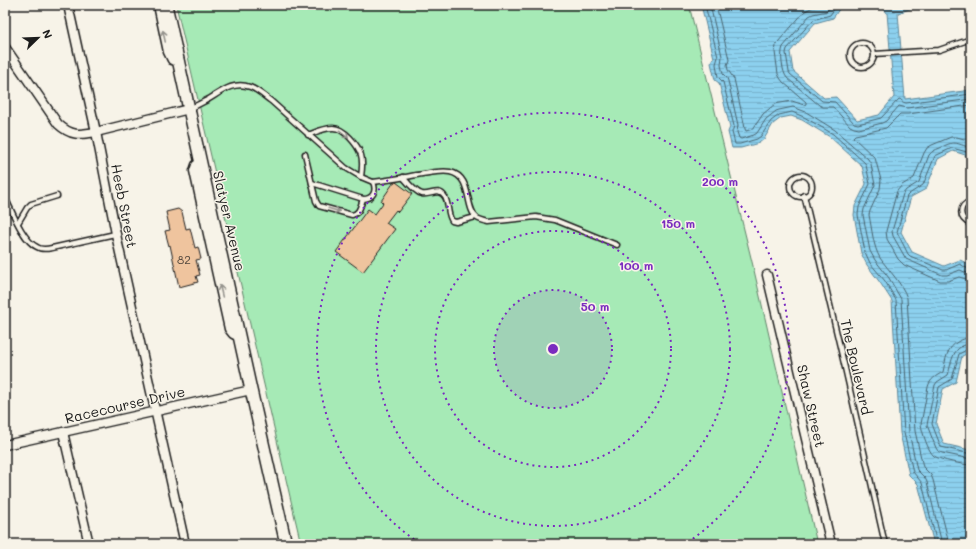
<svg xmlns="http://www.w3.org/2000/svg" width="976" height="549" font-family="Mali,sans-serif">
<style>
.green{fill:#a6eab6;stroke:#618369}
.water{fill:url(#water-rules);stroke:#5f889a}
.lines{fill:none;stroke-linecap:round;stroke-linejoin:round}
.shore{stroke:#496470;stroke-width:1}
.building{fill:#efc49e;stroke:#1c1c1c}
.service-casing{stroke:#1c1c1c;stroke-width:7}
.minor-casing{stroke:#1c1c1c;stroke-width:11}
.secondary-casing{stroke:#1c1c1c;stroke-width:14}
.service{stroke:#f7f3e8;stroke-width:4}
.minor{stroke:#f7f3e8;stroke-width:8}
.secondary{stroke:#f7f3e8;stroke-width:11}
.oneway{stroke:#94928c}
.ring{fill:none;stroke:#7b2cbf;stroke-width:2;stroke-dasharray:2 4}
.labels{text-anchor:middle;stroke-width:3;stroke-linejoin:round;paint-order:stroke}
.number-label{font-size:12px;fill:#51463c}
.street-label{font-size:14px;fill:#1c1c1c;stroke:#f7f3e8}
.centre{fill:#7b2cbf;stroke:#f7f3e8;stroke-width:2}
.ring-label{font-size:12px;text-anchor:middle;font-weight:bold;fill:#7b2cbf;stroke:#f7f3e8;stroke-width:3;stroke-linejoin:round;paint-order:stroke}
</style>
<defs>
<pattern id="water-rules" width="6" height="5" patternUnits="userSpaceOnUse"><rect width="6" height="5" fill="#8cd0ee"/><path d="M0 2.5h6" fill="none" stroke="#78b2cc"/></pattern>
</defs>
<rect width="100%" height="100%" fill="#f7f3e8"/>
<filter id="ink" filterUnits="userSpaceOnUse"><feTurbulence type="fractalNoise" baseFrequency=".025" numOctaves="2"/><feDisplacementMap in="SourceGraphic" scale="8" xChannelSelector="R" yChannelSelector="G"/><feConvolveMatrix kernelMatrix="1 2 1 2 8 2 1 2 1" color-interpolation-filters="sRGB"/></filter>
<g filter="url(#ink)">
<path class="green" d="M176,5H689L753,266L817,544H301Z"/>
<path class="water" d="M701,5H842L833,18L815,23L790,52L793,71L824,98L836,97L857,120L879,115L894,97L887,13L881,5H921L898,13L905,99L971,90V157L953,151L938,159L926,189L911,197L901,232L912,252L944,266L960,260L971,265V352L962,356L956,382L943,389L936,424L944,444L970,450L971,452V544H934L918,484L909,475L900,433L892,301L881,284L867,265L861,253L854,215L855,206L866,184L862,166L830,137L802,120L791,116L781,118L773,124L764,139L759,143L741,148H732L728,132L730,127L719,83L715,80L711,63L714,58Z"/>
<g class="lines">
<g class="shore">
<path d="M705,5L718,57L716,64L718,77L723,82L734,126L732,132L735,144H740L757,139L761,136L771,121L779,115L792,112L804,117L833,134L865,163L866,165L870,184L859,207L858,215L865,252L870,263L885,281L896,300L904,433L913,472L922,483L937,544"/>
<path d="M710,5L722,56L721,65L723,74L727,78L728,81L738,125L737,132L739,138L741,139L754,135L757,133L766,119L776,111L779,110L793,107L806,112L835,130L868,159L871,164L875,185L864,209L863,215L870,251L875,260L889,278L901,299L909,432L917,470L925,478L927,482L942,544"/>
<path d="M716,5L728,55L729,60L727,65L728,70L734,79L744,123L745,129L746,131L753,129L763,114L775,104L792,101L804,105L806,104V102L783,82L780,78L778,74L775,52L776,46L778,42L805,11L811,8L824,5"/>
<path d="M831,5L827,11L813,14L809,16L783,47C780,54 782,72 787,78L819,105L823,107H833L850,126L854,128L859,129L882,123L886,121L899,106L907,108L971,99"/>
<path d="M837,5L830,15L813,20L787,49L786,53L789,72L790,74L822,101L835,102L854,123L858,124L881,118L899,99C902,99 902,103 906,103L971,94"/>
<path d="M971,141L957,137H951L932,145L927,148L924,153L914,178L902,185L897,191L886,231L887,239L898,259L904,265L940,281H948L959,277L966,279L971,280"/>
<path d="M971,148C955,143 955,140 940,148C935,150 932,151 929,155L919,182L906,190L903,194L892,231L893,236L906,259L942,275H947L960,270L967,273L971,274"/>
<path d="M971,153L952,148L935,156L923,185L909,194L907,196L897,232L908,254L910,256L943,270H946L960,264L968,269H971"/>
<path d="M971,338C966,338 963,339 959,341C946,348 946,359 943,372C936,376 930,379 928,387L921,424C922,432 928,451 934,456C940,460 964,465 971,465"/>
<path d="M971,344C952,345 952,361 948,375L937,382L935,385L927,425L936,448L938,451L942,453L971,459"/>
<path d="M971,349H968L959,354L952,379L939,387L932,424L941,447L971,454"/>
<path d="M948,544V539L933,480L931,475L923,467L915,431L907,298C902,283 889,271 880,258C873,246 872,229 869,215L870,211L880,189L881,180L875,158L853,137L855,135L860,134L886,128L900,114H908L971,105"/>
</g>
</g>
<g class="building">
<path d="M394,182H396L412,194L398,212L396,210L386,223L395,229L363,272L336,252L368,209L375,214L383,203L381,201Z"/>
<path d="M178,209L182,212L186,229L190,228L195,248L198,247L201,259L196,260L200,275L196,276L198,282L179,287L170,245L169,246L165,231L170,230L166,212Z"/>
</g>
<g class="lines">
<g class="service-casing">
<g id="service">
<circle cx="862" cy="55" r="12"/>
<path d="M874,54L939,50L971,39"/>
<path d="M189,109C196,106 203,102 209,99C222,91 234,81 250,87C258,90 264,96 271,101L346,168L361,177L373,182C377,191 373,199 363,199L312,183"/>
<path d="M308,135C316,132 324,128 333,128C344,128 358,145 361,155C363,161 362,170 361,177"/>
<path d="M305,154L316,201L319,206L352,215C360,213 360,207 363,199"/>
<circle cx="801" cy="186" r="11"/>
<path d="M403,177C408,183 415,192 422,194C430,196 439,187 445,197C449,204 447,214 452,221L456,222L476,217"/>
<path d="M373,182C388,180 402,178 416,175C427,174 439,170 450,172C473,177 464,207 477,218C480,220 485,221 489,222L536,217L555,220L617,245"/>
<path d="M804,195L845,368L885,544"/>
<path d="M5,197C12,211 23,241 37,247C41,250 47,249 52,248L115,234"/>
<path d="M971,201C958,205 958,219 971,224"/>
<path d="M18,223L27,208L31,204L57,196"/>
</g>
</g>
<g class="minor-casing">
<g id="minor">
<path d="M68,5L96,132L118,244L185,544"/>
<path d="M158,5L168,52L172,60L178,61"/>
<path d="M5,47L58,124C71,136 79,135 96,132L189,109"/>
<path d="M200,163L196,165L194,171L229,329L233,334L239,337"/>
<path d="M767,275L831,544"/>
<path d="M63,432L89,544"/>
<path d="M5,445L251,390"/>
</g>
</g>
<g class="secondary-casing">
<path id="secondary" d="M166,5L251,390L286,544"/>
</g>
<use href="#service" class="service"/>
<use href="#minor" class="minor"/>
<use href="#secondary" class="secondary"/>
</g>
<defs><path id="oneway-shaft" d="M-6 0H5M1.5-3L5.5 0L1.5 3" fill="none" stroke-width="1.6" stroke-linecap="round" stroke-linejoin="round"/></defs>
<g class="oneway">
<use href="#oneway-shaft" transform="translate(164 36) rotate(-102)"/>
<use href="#oneway-shaft" transform="translate(344 134) rotate(39)"/>
<use href="#oneway-shaft" transform="translate(334 210) rotate(16)"/>
<use href="#oneway-shaft" transform="translate(221 291) rotate(-103)"/>
</g>
</g>
<circle cx="553" cy="349" r="59" fill="#7b2cbf" fill-opacity=".12"/>
<g class="ring">
<circle cx="553" cy="349" r="59"/>
<circle cx="553" cy="349" r="118"/>
<circle cx="553" cy="349" r="177"/>
<path d="M419 543A236 236 0 1 1 687 543"/>
</g>
<g class="labels">
<g class="number-label">
<text x="184" y="264">82</text>
</g>
<g class="street-label">
<text transform="translate(124 206) rotate(79)" y="5">Heeb Street</text>
<text transform="translate(229 221) rotate(77)" y="5">Slatyer Avenue</text>
<text transform="translate(856 367) rotate(77)" y="5">The Boulevard</text>
<text transform="translate(125 405) rotate(-13)" y="5">Racecourse Drive</text>
<text transform="translate(811 406) rotate(77)" y="5">Shaw Street</text>
</g>
</g>
<circle cx="553" cy="349" r="6" class="centre"/>
<g class="ring-label">
<text x="720" y="186">200 m</text>
<text x="678" y="228">150 m</text>
<text x="636" y="270">100 m</text>
<text x="595" y="311">50 m</text>
</g>
<rect width="976" height="549" fill="none" stroke="#f7f3e8" stroke-width="20"/>
<rect x="10" y="10" width="956" height="529" fill="none" stroke="#1c1c1c" stroke-width="1.5" filter="url(#ink)"/>
<g transform="translate(38 38) rotate(67)" stroke="#f7f3e8" stroke-width="3" paint-order="stroke">
<path d="M0-3L7 15L0 10L-7 15Z" fill="#1c1c1c"/>
<text y="-6" font-size="11" font-weight="bold" text-anchor="middle" fill="#1c1c1c">N</text>
</g>
</svg>
